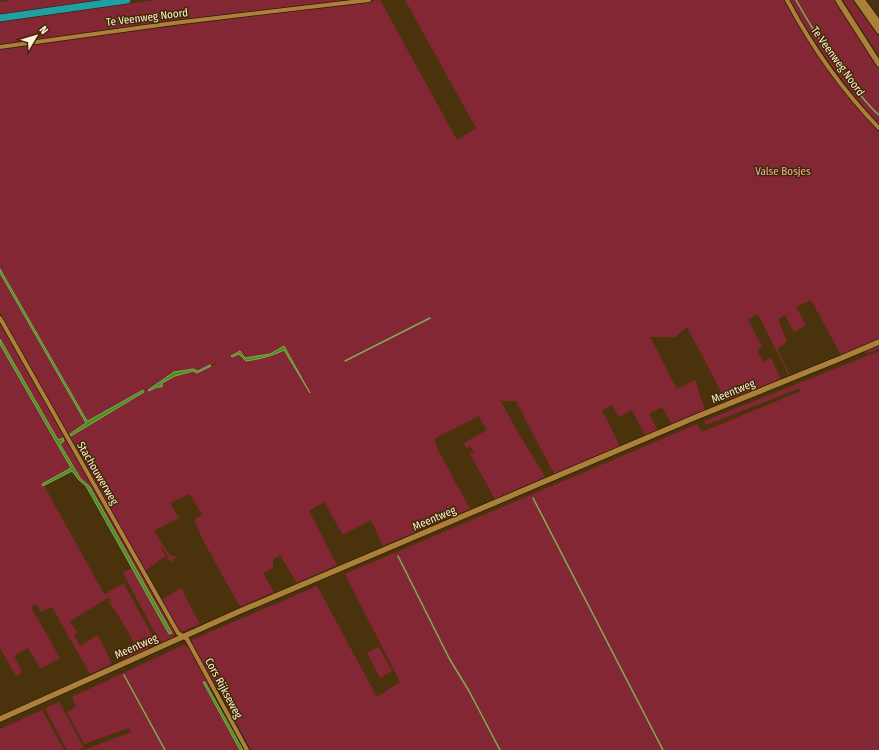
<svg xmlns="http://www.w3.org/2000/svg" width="879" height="750" font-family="'Fira Sans Condensed',sans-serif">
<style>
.green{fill:#842734;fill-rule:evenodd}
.water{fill:#4b901e;stroke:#80ac56}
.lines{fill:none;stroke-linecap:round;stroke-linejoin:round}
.stream{stroke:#80ac56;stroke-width:1.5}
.street-casing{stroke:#2b1c06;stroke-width:5.5}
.secondary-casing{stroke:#2b1c06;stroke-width:7}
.highway-casing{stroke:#2b1c06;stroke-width:8}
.street{stroke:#ad8039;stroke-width:4}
.secondary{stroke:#ad8039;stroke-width:5.5}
.highway{stroke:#20a0a2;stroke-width:7}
.labels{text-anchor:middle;stroke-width:3;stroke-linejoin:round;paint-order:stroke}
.street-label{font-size:11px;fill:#fceed9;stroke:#402901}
.park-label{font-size:11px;fill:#efafb1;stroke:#402901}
</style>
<rect width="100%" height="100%" fill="#4a330c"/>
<g class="green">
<path d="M13,0H102L0,15V2Z"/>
<path d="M156,0H359L253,11L0,46V22Z"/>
<path d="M380,0L457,140L476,128L405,0H786L813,49L861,112L879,132V349L866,354L862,347L841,355L811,300L796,307L806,325L794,332L785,315L778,319L787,342L777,349L790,375L789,376L758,314L748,319L762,347L757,350L764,362L771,358L781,379L726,401L687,327L675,337H650L677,389L695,380L705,410L672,424L662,407L649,414L658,430L645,435L632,410L619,417L612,405L602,410L620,446L554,474L516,401H501L513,424L545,477L495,499L470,454L474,452L470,446L466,448L464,443L487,430L479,416L434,439L438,450L470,509L383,546L371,520L343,535L324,502L309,511L337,565L297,583L280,555C271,560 273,559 273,568L263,573L274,592L240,607L204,542L194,520L202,515L190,494L170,503L179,518L154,531L170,555L177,558L173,559L172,563L166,557L169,558L162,546L161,547L166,556L145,571L0,313V273L86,424L70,434L115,410L144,392L143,390L88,421H86L0,269V49L95,34ZM284,346L308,390L284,350C272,356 260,359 246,361L239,354C248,361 247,357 257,356C270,355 272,352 284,346ZM217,362V363L197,373L193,371C180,374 167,376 159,387L148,389L174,372L193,369L198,371Z"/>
<path d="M789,0H837L879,68V125C845,86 815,45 789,0Z"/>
<path d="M843,0H852L879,37V56Z"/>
<path d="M0,321L172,626L175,634C173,639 167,641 162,642L157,637L123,573L132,568L169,634L171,633L90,487L80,478L60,443L64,441L62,438L58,440L0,339Z"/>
<path d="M0,344L71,469L43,484L103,592L105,594L122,584H124L157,644L148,647L149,649L119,662V661L135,652C138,643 115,611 109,602L112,600L108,598L70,621L77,633L74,635L80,646L98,635L112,664L90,674L52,607L41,612L37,604L31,607L60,658L41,669L28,648L14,656L22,672L16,676L0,648Z"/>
<path d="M879,351V750H251L216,685L209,689L205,682L203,683L240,750H84L131,732L129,728L84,744L67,712L76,707L72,697L185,644L186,647L193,645L191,640L317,586L377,697L400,682L345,574L697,424L702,432L801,391L800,388L706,425L704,421Z"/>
<path d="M181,588L200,624L181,632L178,630L161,600Z"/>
<path d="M379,647L392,671L380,678L367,653Z"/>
<path d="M59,702L62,707L84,748L78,750H67L45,708Z"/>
<path d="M42,710L64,750H0V729Z"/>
</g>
<g class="water">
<path d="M0,269L87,421H88L143,390L144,392L71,436L70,434L86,423L7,285L0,273Z"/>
<path d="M0,339L58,440L63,438L64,441L60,444L80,478L90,487L172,633L169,634L86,486L79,480L72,471L43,486L42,484L71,468L0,344Z"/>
<path d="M284,346L310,393L284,350C272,356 260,359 246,361L239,354L232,357L231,356L240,351L245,358L270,354Z"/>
<path d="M210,365L211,366L197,373L193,371L175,376L162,383V387H157L149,391L148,390L174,372L193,369L198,371Z"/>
<path d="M203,682H205L243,750H240Z"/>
</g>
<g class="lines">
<g class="stream">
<path d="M796,0C815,34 836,67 862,97C867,103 873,110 879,115"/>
<path d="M345,361L430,318"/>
<path d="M533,498L663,750"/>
<path d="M398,556L449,658L469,691L500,750"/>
<path d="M124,675L165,750"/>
</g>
<g class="street-casing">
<g id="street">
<path d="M787,0C811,45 843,91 879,128"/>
<path d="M0,47L174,23L369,0"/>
<path d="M0,318L178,633L187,639L247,750"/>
</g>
</g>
<g class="secondary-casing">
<g id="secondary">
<path d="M838,0L879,64"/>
<path d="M857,0L879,31"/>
<path d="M862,0L879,23"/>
<path d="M0,719L238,612L696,417L839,359L879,342"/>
</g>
</g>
<g class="highway-casing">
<path id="highway" d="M0,18L127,0"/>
</g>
<use href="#street" class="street"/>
<use href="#secondary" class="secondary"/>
<use href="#highway" class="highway"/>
</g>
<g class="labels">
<g class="street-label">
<text transform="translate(147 17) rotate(-7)" y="4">Te Veenweg Noord</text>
<text transform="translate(838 61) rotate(54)" y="4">Te Veenweg Noord</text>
<text transform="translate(733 391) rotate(-22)" y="4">Meentweg</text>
<text transform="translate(98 473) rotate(60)" y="4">Stachouwerweg</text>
<text transform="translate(434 518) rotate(-23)" y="4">Meentweg</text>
<text transform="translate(136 646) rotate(-24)" y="4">Meentweg</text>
<text transform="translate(224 688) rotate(62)" y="4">Cors Rijkseweg</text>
</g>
<g class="park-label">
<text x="783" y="175">Valse Bosjes</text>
</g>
</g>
<g transform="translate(36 36) rotate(52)" stroke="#402901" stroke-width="3" paint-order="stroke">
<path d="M0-3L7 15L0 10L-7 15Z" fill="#fceed9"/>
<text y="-6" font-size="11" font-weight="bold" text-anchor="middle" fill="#fceed9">N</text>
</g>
</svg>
